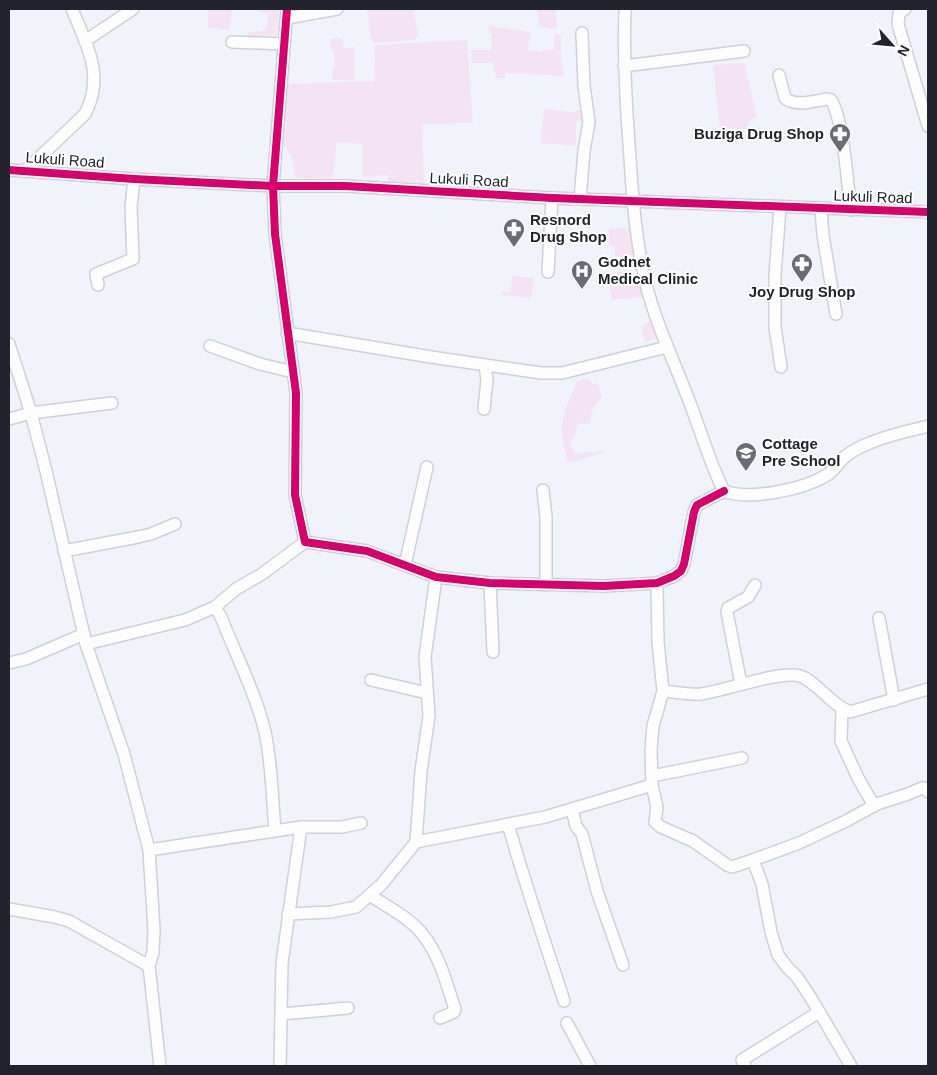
<svg xmlns="http://www.w3.org/2000/svg" width="937" height="1075" font-family="Helvetica,sans-serif">
<style>
.green{fill:#f4e4f3}
.lines{fill:none;stroke-linecap:round;stroke-linejoin:round}
.minor-casing{stroke:#ced1d8;stroke-width:14}
.minor{stroke:#fdfdfe;stroke-width:11}
.cycleway-casing{stroke:#fff;stroke-width:11}
.cycleway{stroke:#d6006c;stroke-width:8}
.labels{text-anchor:middle;stroke-width:4;stroke-linejoin:round;paint-order:stroke}
.poi-label{font-size:15px;font-weight:bold;fill:#21242c;stroke:#fff;text-anchor:start}
.street-label{font-size:15px;fill:#21242c;stroke:#fff}
</style>
<rect width="100%" height="100%" fill="#f0f3fa"/>
<g class="green">
<path d="M208,9H232L229,30L208,27Z"/>
<path d="M261,9H279L277,35L247,37L249,32L262,31L267,26L268,13L261,12Z"/>
<path d="M367,9H412L419,34L416,40L372,43Z"/>
<path d="M537,9H556L557,29L539,27Z"/>
<path d="M489,26L531,32L528,50L542,52L543,49L554,50V34L561,35V56L564,76L506,73L504,78H496L493,63H472L471,50H491L492,34L489,33Z"/>
<path d="M332,38H342L344,48L354,47L355,80H333L332,69L335,68L334,53L330,46Z"/>
<path d="M467,40L473,123L422,124L424,184L388,182V175L363,177V144L337,142L332,180L296,178L292,158L284,144L286,84L374,81L375,45Z"/>
<path d="M744,63L757,116L750,121L745,129L720,132L713,65Z"/>
<path d="M585,108L588,121H576V146L540,143L544,109L574,112Z"/>
<path d="M631,228L634,255L615,257L614,246L609,245V229Z"/>
<path d="M626,270L627,276L638,274L644,297L612,300L608,273H611L612,277L617,276V272Z"/>
<path d="M512,276L534,278L531,298L501,295L502,292H510Z"/>
<path d="M655,318L660,334L655,338L645,343L642,329L647,322Z"/>
<path d="M589,378L592,384L598,383L602,397C593,406 590,411 591,423L578,424L575,434L570,442L575,454L602,451L603,453L567,463L561,430L565,410L577,381Z"/>
</g>
<g class="lines">
<g class="minor-casing">
<g id="minor">
<path d="M287,9L273,186L275,234L296,393L295,495L305,542L367,551L436,577L490,583L604,586L657,583L674,576L681,571L684,564L694,512L697,505L724,491"/>
<path d="M625,9C623,59 626,107 630,157C632,193 635,230 642,266C651,315 674,360 691,406C702,434 710,464 724,491C750,501 804,489 827,475C835,470 839,461 846,456C852,451 862,446 870,443C888,435 909,431 928,426"/>
<path d="M905,9L899,13L898,24L928,126"/>
<path d="M287,18L337,9"/>
<path d="M85,41L133,9"/>
<path d="M232,42L284,44"/>
<path d="M624,66L744,51"/>
<path d="M779,75L785,98C795,107 814,101 827,99L831,100C844,121 847,183 851,210"/>
<path d="M9,170L134,179L273,186H345L552,198L928,212"/>
<path d="M25,171L85,114C105,75 87,46 72,9"/>
<path d="M580,199L584,151L589,122L584,86L582,33"/>
<path d="M780,207L775,275V327L781,367"/>
<path d="M821,209L823,235L836,314"/>
<path d="M548,272L552,198"/>
<path d="M98,285L96,274L133,259L131,207L134,179"/>
<path d="M287,333L431,357L541,373H562L667,347"/>
<path d="M9,344L31,413L46,471L86,644L124,754L149,850L154,930L153,952L149,966L160,1066"/>
<path d="M210,346L260,364L293,372"/>
<path d="M484,409L487,380L485,365"/>
<path d="M9,419L31,413L112,403"/>
<path d="M543,490L546,517V585"/>
<path d="M64,551L138,537L151,534L175,524"/>
<path d="M405,565L427,467"/>
<path d="M490,583L493,652"/>
<path d="M657,583L658,642L663,691L653,726L651,750L652,785L657,807L655,822L661,827L693,841L727,865L732,867L753,860L762,884L771,932L778,955L787,967L797,977L811,998L851,1066"/>
<path d="M215,607L221,617C235,653 256,694 265,732C272,764 272,798 275,830"/>
<path d="M879,618L894,700"/>
<path d="M86,644L185,620L215,607L236,589L262,574L305,542"/>
<path d="M9,663L26,659L84,634"/>
<path d="M371,680L427,693"/>
<path d="M741,684L727,612L728,608L748,597L755,585"/>
<path d="M663,691C675,692 689,695 701,694C724,691 781,670 800,676C816,681 831,705 850,712L928,689"/>
<path d="M842,709L841,741L858,778L874,806"/>
<path d="M652,776L742,758"/>
<path d="M572,809L576,826L582,834L597,891L623,965"/>
<path d="M508,824C525,884 545,942 564,1001"/>
<path d="M416,842L421,771L429,716L425,657L436,577"/>
<path d="M149,850L301,827H342L361,823"/>
<path d="M753,860L799,843L846,821L877,804L908,794L922,788H925L928,792"/>
<path d="M371,896C388,907 410,918 423,935C440,956 447,985 455,1009L454,1012L440,1018"/>
<path d="M9,909L55,917L69,921L149,966"/>
<path d="M288,914L331,912L356,907L381,885L416,842L545,817L652,785"/>
<path d="M282,1014L348,1008"/>
<path d="M567,1023L590,1066"/>
<path d="M280,1066L282,963L301,827"/>
<path d="M745,1066L742,1060L819,1012"/>
</g>
</g>
<use href="#minor" class="minor"/>
<g class="cycleway-casing">
<g id="cycleway">
<path d="M287,9L273,186L275,234L296,393L295,495L305,542L367,551L436,577L490,583L604,586L657,583L674,576L681,571L684,564L694,512L697,505L724,491"/>
<path d="M9,170L134,179L273,186H345L552,198L928,212"/>
</g>
</g>
<use href="#cycleway" class="cycleway"/>
</g>
<defs>
<g id="pharmacy-pin" transform="scale(1.125)"><path d="M0 17L-7.5 6A9.5 9.5 0 1 1 7.5 6Z" fill="#696c74" stroke="#fff"/><path d="M-2-6h4v4h4v4h-4v4h-4v-4h-4v-4h4Z" fill="#fff"/></g>
<g id="hospital-pin" transform="scale(1.125)"><path d="M0 17L-7.5 6A9.5 9.5 0 1 1 7.5 6Z" fill="#696c74" stroke="#fff"/><path d="M-5-5h3v3.5h4V-5h3V5h-3V1.5h-4V5h-3Z" fill="#fff"/></g>
<g id="school-pin" transform="scale(1.125)"><path d="M0 17L-7.5 6A9.5 9.5 0 1 1 7.5 6Z" fill="#696c74" stroke="#fff"/><path d="M0-5L7-2L0 1L-7-2ZM-4 1L0 2.5L4 1V4Q0 6-4 4Z" fill="#fff"/></g>
</defs>
<g fill-rule="evenodd">
<use href="#pharmacy-pin" x="840" y="134"/>
<use href="#pharmacy-pin" x="514" y="229"/>
<use href="#pharmacy-pin" x="802" y="264"/>
<use href="#hospital-pin" x="582" y="271"/>
<use href="#school-pin" x="746" y="453"/>
</g>
<g class="labels">
<g class="poi-label">
<text x="824" y="139" text-anchor="end">Buziga Drug Shop</text>
<text x="530" y="225">Resnord<tspan x="530" dy="17">Drug Shop</tspan></text>
<text x="598" y="267">Godnet<tspan x="598" dy="17">Medical Clinic</tspan></text>
<text x="802" y="297" text-anchor="middle">Joy Drug Shop</text>
<text x="762" y="449">Cottage<tspan x="762" dy="17">Pre School</tspan></text>
</g>
<g class="street-label">
<text transform="translate(65 160) rotate(4)" y="5">Lukuli Road</text>
<text transform="translate(469 180) rotate(3)" y="5">Lukuli Road</text>
<text transform="translate(873 197) rotate(2)" y="5">Lukuli Road</text>
</g>
</g>
<rect width="937" height="1075" fill="none" stroke="#21242c" stroke-width="20"/>
<g transform="translate(892 45) rotate(117)" stroke="#ffffff" stroke-width="4" paint-order="stroke">
<path d="M0-4L9 19L0 12L-9 19Z" fill="#21242c"/>
<text y="-8" font-size="14" font-weight="bold" text-anchor="middle" fill="#21242c">N</text>
</g>
</svg>
